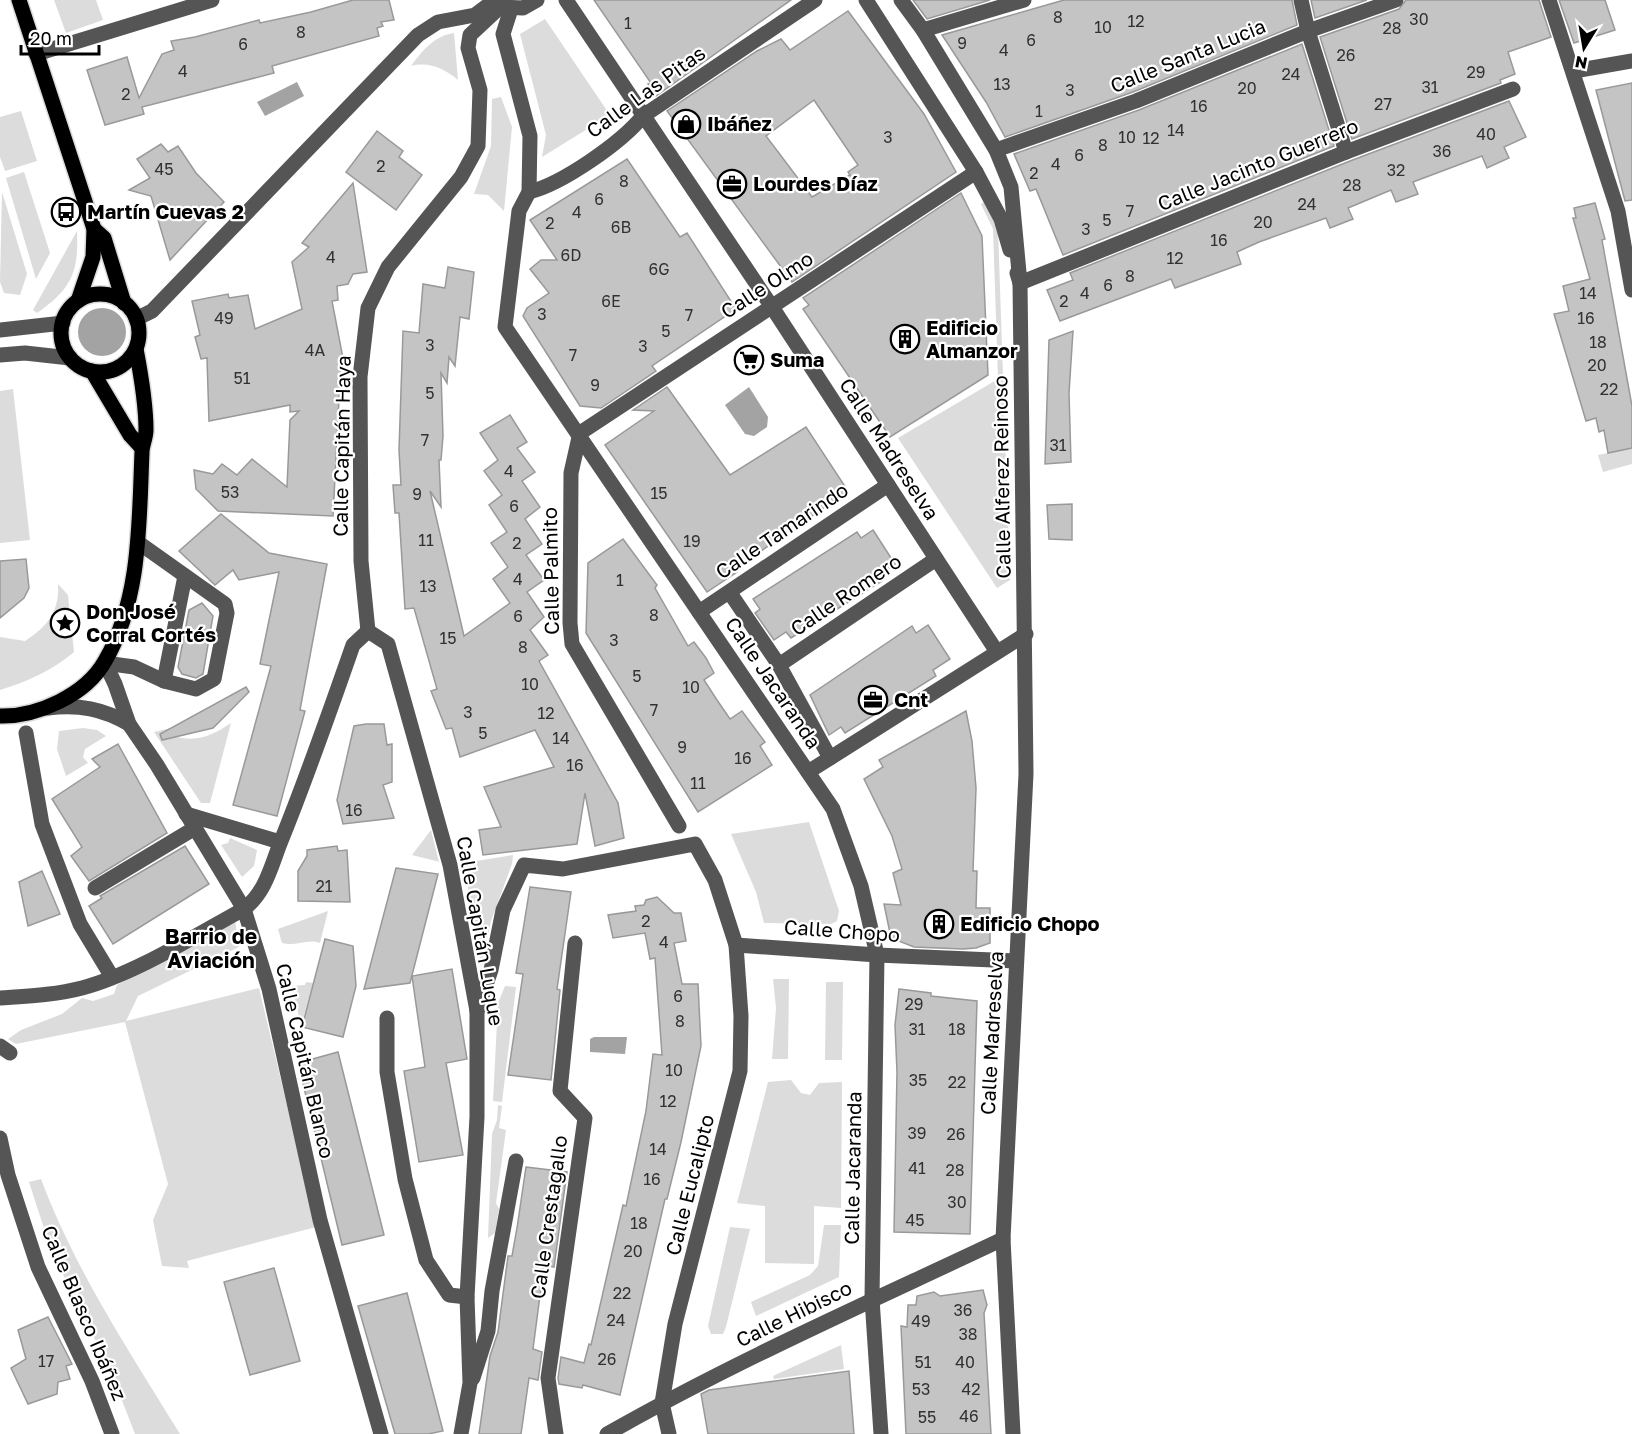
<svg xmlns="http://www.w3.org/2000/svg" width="1632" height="1434" font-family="'Golos Text',sans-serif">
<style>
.green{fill:#dcdcdc}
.water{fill:#a3a3a3}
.building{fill:#c4c4c4;stroke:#999;stroke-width:1.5;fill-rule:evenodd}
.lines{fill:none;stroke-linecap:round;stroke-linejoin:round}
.major-casing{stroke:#dbdbdb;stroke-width:18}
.minor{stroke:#555;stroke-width:15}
.major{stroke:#000;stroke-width:15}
.labels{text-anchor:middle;stroke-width:4.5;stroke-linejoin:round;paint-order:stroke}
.number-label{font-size:16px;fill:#313131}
.street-label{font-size:20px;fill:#000;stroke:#fff}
.poi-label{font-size:20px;font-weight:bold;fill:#000;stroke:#fff;text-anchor:start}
.neighbourhood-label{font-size:21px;font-weight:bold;fill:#000;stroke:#fff}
</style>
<rect width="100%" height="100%" fill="#fff"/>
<g class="green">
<path d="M54,0H96L103,20L66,33Z"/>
<path d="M545,19L610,115L542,157L546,135L520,34Z"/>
<path d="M454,33L458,80C445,69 429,61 411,66C423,50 434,36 454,33Z"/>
<path d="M501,97L512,127L504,211L488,195L474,194L491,146L492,99Z"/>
<path d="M21,111L37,161L5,171L0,157V117Z"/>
<path d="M24,172L50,253L36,279L6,178Z"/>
<path d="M2,192L27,274L20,295L4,293L0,282Z"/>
<path d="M984,202L998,229L1010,580L997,588L898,438L998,379L993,229L981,204Z"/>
<path d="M77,231C79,273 71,289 37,313L33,310Z"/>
<path d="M13,389L30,540L0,543V391Z"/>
<path d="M1632,448V464L1603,472L1598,455Z"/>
<path d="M58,584L68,595L74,652C51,671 29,681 0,690V637L25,641C47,627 60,611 58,584Z"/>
<path d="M231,723L210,803H201L154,732L171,728L177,737C199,742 213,735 231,723Z"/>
<path d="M83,728L97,730L106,736L85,749L83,757L88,763L66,776L57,749L59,731Z"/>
<path d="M809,822L839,911L837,921L831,924L764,923L756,892L731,834Z"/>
<path d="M431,830L439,862H440L412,855Z"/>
<path d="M230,838L257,850L254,866L242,877L221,845L228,843Z"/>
<path d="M513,855L512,864L491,921L481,967L464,863Z"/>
<path d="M328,911L320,943C307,938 296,947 282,943L278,929Z"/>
<path d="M235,920L239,947L138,996L126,1021L259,988L316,1227L187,1261L189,1268L162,1266L153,1220L168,1184L125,1022L16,1044L8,1039L21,1030L62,1014L82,998L93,1001L114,994L117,985Z"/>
<path d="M773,979H789L788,1059H772L776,1008Z"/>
<path d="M306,982L313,983L301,1026L292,986L305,985Z"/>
<path d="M826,982H843L842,1060H825Z"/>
<path d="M505,986L516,987L502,1102L493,1101L498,1003Z"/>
<path d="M791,1080L801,1093L810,1095L819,1083L842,1082L841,1208L814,1206V1264L765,1263V1206L737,1203L768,1082Z"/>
<path d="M498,1105L502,1106L499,1128L506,1130L496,1203L499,1209L495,1233L488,1238L492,1134L497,1120Z"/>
<path d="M41,1179C75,1270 129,1351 180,1434H135L111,1372L51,1250L29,1182Z"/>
<path d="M824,1225H841L839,1277L756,1316L751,1302L810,1275L818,1266Z"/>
<path d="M730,1227L750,1229L726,1327L723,1334H711L708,1326Z"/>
<path d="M841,1345L844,1369L774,1379L773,1376Z"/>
</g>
<g class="water">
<path d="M297,82L304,96L265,116L257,102Z"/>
<circle cx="102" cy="332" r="24"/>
<path d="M749,387L768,417L767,427L754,436L745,434L725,405Z"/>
<path d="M594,1037H627L625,1054L590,1052V1039Z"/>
</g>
<g class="building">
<path d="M353,0H389L394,20L381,22L383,26L377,28L379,36L272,66L274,73L142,107L144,114L105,125L87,70L127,57L139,98L162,54L174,50L171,41L195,37L259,20L260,23L311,12Z"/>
<path d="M594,0H791L656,96L648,84L651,83Z"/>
<path d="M913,0H990L927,19Z"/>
<path d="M1064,0H1292L1297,25L1133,92L1005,137L986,102L942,35Z"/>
<path d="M1311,0H1367L1315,18Z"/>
<path d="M1406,0H1539L1551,37L1508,52L1515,74L1500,80L1501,83L1352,139L1320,37L1399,9Z"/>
<path d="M1559,0H1605L1615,30L1574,43Z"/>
<path d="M848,11L924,114L956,172L792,282L667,111L757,51L781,39L790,50ZM814,100L858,165L848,172L850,175L812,197L766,136Z"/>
<path d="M1302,44L1334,146L1063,255L1036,189L1030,191L1014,154L1139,110Z"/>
<path d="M1632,83V200L1625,201L1596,90Z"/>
<path d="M1509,101L1526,137L1504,147L1509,158L1487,168L1482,156L1413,182L1418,194L1396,202L1391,190L1348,208L1353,219L1330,228L1326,218L1259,242L1237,252L1241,264L1175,288L1171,279L1060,321L1047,290L1073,280L1070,273L1350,161Z"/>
<path d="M377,131L403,151L399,157L422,175L396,210L346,172Z"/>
<path d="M161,144L168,152L178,146L196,173L224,202L170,260L151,196L129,190L150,178L137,159Z"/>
<path d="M627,159L680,237L687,233L736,309L652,366L656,371L601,408L580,406L523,316L527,308L549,293L530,269L541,260H557L530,220Z"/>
<path d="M353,183L367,272L353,274L348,284L337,286L338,300L332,301L347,379L340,380L333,516L218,511L196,489L194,470L213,474L222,464L237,475L252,459L287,487L290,420L299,411L290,412V405L209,421L207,358L201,359L195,337L200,335L192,301L228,294L229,298L248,295L255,329L302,309L292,262L309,247L302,243Z"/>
<path d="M961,193L982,236L988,375L890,437L803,309L809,305L803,298Z"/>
<path d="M1595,203L1605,239L1602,240L1632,406V448L1608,453L1604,430L1599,432L1596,418L1586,421L1554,314L1569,311L1563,286L1590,279L1573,218H1576L1574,208Z"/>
<path d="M448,267L474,272L469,319L460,317L455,366L449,357L447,383L441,373L443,436L441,460H439L441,507L430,491L464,636L510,603L493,579L508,567L491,543L507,532L489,505L502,495L484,471L498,460L480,433L510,415L527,442L517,448L535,472L522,481L540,507L525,519L542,544L526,555L544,580L527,592L544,617L530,630L548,655L539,661L618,803L624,838L595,846L585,793L577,844L483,855L479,830L501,827L484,787L554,767L535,730L460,757L452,728L446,729L431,691L437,689L414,608L405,609L399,513H395L393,485H401L399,450L403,331L419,333L423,284L445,288Z"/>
<path d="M1073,331L1069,393L1071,462L1045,464L1049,340Z"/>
<path d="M667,387L730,475L806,427L848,491L735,569L737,572L707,592L605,445L654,411L633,410Z"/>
<path d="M1072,504V540L1049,539L1047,505Z"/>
<path d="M221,514L269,553L327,564L300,710L305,711L277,816L233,805L271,666L260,664L279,572L239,580L233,570L215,585L179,551Z"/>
<path d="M873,530L895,564L878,576L882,581L791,638L786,632L774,640L755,613L760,609L753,599L857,532L861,538Z"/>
<path d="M623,539L657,585L655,588L688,646L694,642L706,658L714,673L704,680L717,700L730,719L742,711L765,742L760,746L772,765L698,812L586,633L588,563Z"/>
<path d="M26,559L29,588L24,598L0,618V561Z"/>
<path d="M202,603L213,616L203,674L196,678L182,674L178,667L189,610Z"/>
<path d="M928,625L950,659L933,670L936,676L845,733L841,727L829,735L810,695L912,626L916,633Z"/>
<path d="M246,687L249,692L213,728L162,740L160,734Z"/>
<path d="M966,711L972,741L976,788L973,871H977L976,908H990V943L976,948L963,949L914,947L891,938L884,904L901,905L893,873L902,869L892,836L864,779L883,767L879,760Z"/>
<path d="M366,724H384L387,745L392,744V782L383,785L394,818L343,824L337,800L354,726Z"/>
<path d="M118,744L167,833L89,881L71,856L82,847L52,799L100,767L92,759Z"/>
<path d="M185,846L209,884L113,944L89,906L102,898L100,896Z"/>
<path d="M337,846L338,851L347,850L350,902L298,901V871L307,856V850Z"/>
<path d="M396,868L438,874L410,983L364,989Z"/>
<path d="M42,871L60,914L28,926L19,882Z"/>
<path d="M530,887L571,892L557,989L560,990L551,1080L508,1075L523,974L516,973Z"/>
<path d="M657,897L674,913H681L686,941L674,943L682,984H698L701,1046L681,1142L667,1199H665L620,1395L583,1385L582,1388L559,1384L558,1378L561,1357L584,1363L589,1344L591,1345L623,1205L626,1206L646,1111L653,1054L662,1055L655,958L650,959L645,933L613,938L608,915L636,911L635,906L644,905L646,900Z"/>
<path d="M325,939L353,946L356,986L343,1037L302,1027Z"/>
<path d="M452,969L467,1059L446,1063L463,1155L419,1162L404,1071L425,1067L412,976Z"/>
<path d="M899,989L931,993V996L977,1001L970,1234L894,1232L897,1072L895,1025Z"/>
<path d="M338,1052L384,1235L342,1245L298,1063Z"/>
<path d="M526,1167L567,1172L554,1267L544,1265L533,1349L542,1352L538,1380L529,1378L521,1434H479L490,1356L498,1332L508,1256H512L517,1228Z"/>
<path d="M274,1268L300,1361L250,1375L224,1282Z"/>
<path d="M983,1290L987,1305L984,1313L991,1434H906L901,1326L907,1327L908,1305H916L917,1296L934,1292L940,1296Z"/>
<path d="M407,1293L443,1431L428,1434H395L358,1306Z"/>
<path d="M48,1317L72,1364L66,1366L70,1379L58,1382L57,1394L28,1404L11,1368L26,1359L18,1330Z"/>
<path d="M849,1371L854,1434H708L701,1394L709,1390Z"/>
</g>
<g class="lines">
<g class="major-casing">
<g id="major">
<path d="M19,0L94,229L93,257L78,301"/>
<path d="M94,229L104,238L124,303"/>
<circle cx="100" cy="333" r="39"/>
<path d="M92,371L130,435L142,448"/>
<path d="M0,716C37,717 86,695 105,661C141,599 139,522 142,452C142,445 146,438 146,430C146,404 141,375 136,349"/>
</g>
</g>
<g class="minor">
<path d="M566,0L772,307L997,652"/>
<path d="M866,0L976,172L1001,219L1010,250"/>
<path d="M901,0L923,30L996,150L1011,187L1020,283L1026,774L1003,1239L1013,1434"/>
<path d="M1301,0L1308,31L1346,152"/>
<path d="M1549,0L1618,211L1632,290"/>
<path d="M500,7L523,8L537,0"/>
<path d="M511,9L503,34L530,136L529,192L519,211L505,327L833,809L861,886L877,955L872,1299L881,1434"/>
<path d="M923,30L1024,0"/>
<path d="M36,54L212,0"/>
<path d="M1574,71L1632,61"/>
<path d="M996,150L1136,101L1308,31L1396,0"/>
<path d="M529,192C562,184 621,143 643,116L815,0"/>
<path d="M1017,273L1020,283L1346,152L1513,89"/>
<path d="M136,319L152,311L418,35L438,22L475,15L491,3"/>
<path d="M0,330L63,323"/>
<path d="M0,355L25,353L70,358"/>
<path d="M580,433L976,172"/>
<path d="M580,433L571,473L570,623L572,644L679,826"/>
<path d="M730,593L779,665L830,758"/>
<path d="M699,612L888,485"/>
<path d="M368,631L388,644L450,865L477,1011V1117L467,1297L470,1383L461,1434"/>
<path d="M368,631L361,561L360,377L368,308L388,267L461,177L478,146L480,90L468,48L470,35L500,7"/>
<path d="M105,663L115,684L129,724L157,765L244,909L269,989L320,1220L381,1434"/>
<path d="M105,663L134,667L164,681L196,689L214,679L227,613L225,604L139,543"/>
<path d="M779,665L936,559"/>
<path d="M164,681L185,576"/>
<path d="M48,708C79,704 103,709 129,724"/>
<path d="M26,733L42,824L80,924L112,977"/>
<path d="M808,772L1026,634"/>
<path d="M186,814L280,842"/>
<path d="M95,888L195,828"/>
<path d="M736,945L877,955L1016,961"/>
<path d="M0,998C28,996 55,995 82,988C135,974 196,935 244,909C266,892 271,866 281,841C307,777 330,711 353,645L368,631"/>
<path d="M477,1011L491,970L503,910L524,865L563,869L695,844L715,880L736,945L741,1016L740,1071L675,1324L662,1403L669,1434"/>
<path d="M387,1018V1072L405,1179L426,1260L449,1295L467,1297"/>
<path d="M0,1046L10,1053"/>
<path d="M0,1138L8,1175L38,1267L92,1381L112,1434"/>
<path d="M473,1378L488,1331L492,1291L516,1161"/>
<path d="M556,1434L548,1378L585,1118L560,1091L575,943"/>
<path d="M607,1434C735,1361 870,1302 1003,1239"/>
</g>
<use href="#major" class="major"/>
</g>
<defs>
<g id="shop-ring" transform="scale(1.5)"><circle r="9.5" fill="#fff" stroke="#000" stroke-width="1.5"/><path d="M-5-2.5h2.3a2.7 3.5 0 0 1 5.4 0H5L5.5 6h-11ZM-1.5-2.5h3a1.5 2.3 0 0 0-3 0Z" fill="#000"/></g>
<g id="office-ring" transform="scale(1.5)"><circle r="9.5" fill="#fff" stroke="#000" stroke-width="1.5"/><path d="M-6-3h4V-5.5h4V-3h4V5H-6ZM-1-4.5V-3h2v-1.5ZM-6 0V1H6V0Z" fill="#000"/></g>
<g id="bus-ring" transform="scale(1.5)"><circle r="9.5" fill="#fff" stroke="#000" stroke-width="1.5"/><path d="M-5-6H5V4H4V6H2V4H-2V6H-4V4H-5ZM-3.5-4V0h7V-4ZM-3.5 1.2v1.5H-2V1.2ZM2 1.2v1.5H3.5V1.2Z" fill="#000"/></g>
<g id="building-ring" transform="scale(1.5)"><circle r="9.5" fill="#fff" stroke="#000" stroke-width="1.5"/><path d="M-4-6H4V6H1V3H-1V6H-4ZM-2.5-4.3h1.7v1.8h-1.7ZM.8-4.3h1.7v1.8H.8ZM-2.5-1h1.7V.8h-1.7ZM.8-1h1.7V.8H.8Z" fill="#000"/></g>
<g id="supermarket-ring" transform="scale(1.5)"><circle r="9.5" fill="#fff" stroke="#000" stroke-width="1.5"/><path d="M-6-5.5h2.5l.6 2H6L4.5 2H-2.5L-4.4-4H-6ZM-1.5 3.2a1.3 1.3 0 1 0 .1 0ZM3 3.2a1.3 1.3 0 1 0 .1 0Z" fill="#000"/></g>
<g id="sight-ring" transform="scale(1.5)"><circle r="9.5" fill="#fff" stroke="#000" stroke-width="1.5"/><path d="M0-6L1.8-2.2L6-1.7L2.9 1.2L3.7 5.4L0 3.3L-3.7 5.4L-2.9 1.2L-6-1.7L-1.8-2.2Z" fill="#000"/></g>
</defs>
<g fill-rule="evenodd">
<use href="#shop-ring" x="686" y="124"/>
<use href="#office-ring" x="732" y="184"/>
<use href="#bus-ring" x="66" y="212"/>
<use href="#building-ring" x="905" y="339"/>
<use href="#supermarket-ring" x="749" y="360"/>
<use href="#sight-ring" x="65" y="623"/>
<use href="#office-ring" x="873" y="700"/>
<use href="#building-ring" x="939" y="924"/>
</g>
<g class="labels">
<g class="number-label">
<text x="1058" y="23">8</text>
<text x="1419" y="25">30</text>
<text x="1136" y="27">12</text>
<text x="628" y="29">1</text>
<text x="1103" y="33">10</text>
<text x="1392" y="34">28</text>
<text x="301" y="38">8</text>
<text x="1031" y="46">6</text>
<text x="962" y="49">9</text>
<text x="243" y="50">6</text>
<text x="1004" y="56">4</text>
<text x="1346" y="61">26</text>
<text x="183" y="77">4</text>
<text x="1476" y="78">29</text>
<text x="1291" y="80">24</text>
<text x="1002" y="90">13</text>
<text x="1430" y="93">31</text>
<text x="1247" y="94">20</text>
<text x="1070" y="96">3</text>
<text x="126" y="100">2</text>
<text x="1383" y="110">27</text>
<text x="1199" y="112">16</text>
<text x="1039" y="117">1</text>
<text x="1176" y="136">14</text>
<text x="1486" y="140">40</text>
<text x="888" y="143">3</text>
<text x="1127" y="143">10</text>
<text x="1151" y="144">12</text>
<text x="1103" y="151">8</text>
<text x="1442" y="157">36</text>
<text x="1079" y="161">6</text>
<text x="1056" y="170">4</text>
<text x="381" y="172">2</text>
<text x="164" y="175">45</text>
<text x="1396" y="176">32</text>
<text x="1034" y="179">2</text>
<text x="624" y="187">8</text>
<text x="1352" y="191">28</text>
<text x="599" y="205">6</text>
<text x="1307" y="210">24</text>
<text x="1130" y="217">7</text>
<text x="577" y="218">4</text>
<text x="1107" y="226">5</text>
<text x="1263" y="228">20</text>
<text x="550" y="229">2</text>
<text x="621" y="233">6B</text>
<text x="1086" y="235">3</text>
<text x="1219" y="246">16</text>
<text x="571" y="261">6D</text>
<text x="331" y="263">4</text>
<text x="1175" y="264">12</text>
<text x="659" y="275">6G</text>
<text x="1130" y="282">8</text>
<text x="1108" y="291">6</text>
<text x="1085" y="299">4</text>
<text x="1588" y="299">14</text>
<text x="611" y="307">6E</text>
<text x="1064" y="307">2</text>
<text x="542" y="320">3</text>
<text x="689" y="321">7</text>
<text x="224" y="324">49</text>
<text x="1586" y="324">16</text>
<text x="666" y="337">5</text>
<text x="1598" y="348">18</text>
<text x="430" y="351">3</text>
<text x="643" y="352">3</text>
<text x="315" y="356">4A</text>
<text x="573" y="361">7</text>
<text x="1597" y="371">20</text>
<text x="242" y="384">51</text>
<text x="595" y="391">9</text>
<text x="1609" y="395">22</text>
<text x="430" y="399">5</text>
<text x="425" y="446">7</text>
<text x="1058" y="451">31</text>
<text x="509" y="477">4</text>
<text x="230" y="498">53</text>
<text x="659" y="499">15</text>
<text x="417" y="500">9</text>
<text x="514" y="512">6</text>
<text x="426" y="546">11</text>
<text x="692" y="547">19</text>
<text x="517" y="549">2</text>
<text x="518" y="585">4</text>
<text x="620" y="586">1</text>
<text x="428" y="592">13</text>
<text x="654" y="621">8</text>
<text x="518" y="622">6</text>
<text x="448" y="644">15</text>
<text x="614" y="646">3</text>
<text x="523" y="653">8</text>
<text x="637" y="682">5</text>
<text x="530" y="690">10</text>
<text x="691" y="693">10</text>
<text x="654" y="716">7</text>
<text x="468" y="718">3</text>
<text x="546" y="719">12</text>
<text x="483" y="739">5</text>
<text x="561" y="744">14</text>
<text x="682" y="753">9</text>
<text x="743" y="764">16</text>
<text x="575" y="771">16</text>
<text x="698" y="789">11</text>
<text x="354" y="816">16</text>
<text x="324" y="892">21</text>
<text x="646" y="927">2</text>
<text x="664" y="948">4</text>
<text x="678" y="1002">6</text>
<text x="914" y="1010">29</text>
<text x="680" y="1027">8</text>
<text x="917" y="1035">31</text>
<text x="957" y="1035">18</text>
<text x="674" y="1076">10</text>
<text x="918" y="1086">35</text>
<text x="957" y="1088">22</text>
<text x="668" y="1107">12</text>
<text x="917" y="1139">39</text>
<text x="956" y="1140">26</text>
<text x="658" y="1155">14</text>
<text x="917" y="1174">41</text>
<text x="955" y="1176">28</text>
<text x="652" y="1185">16</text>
<text x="957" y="1208">30</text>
<text x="915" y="1226">45</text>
<text x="639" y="1229">18</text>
<text x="633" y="1257">20</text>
<text x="622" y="1299">22</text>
<text x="963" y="1316">36</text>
<text x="616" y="1326">24</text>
<text x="921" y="1327">49</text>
<text x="968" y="1340">38</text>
<text x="607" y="1365">26</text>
<text x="46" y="1367">17</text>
<text x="923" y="1368">51</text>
<text x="965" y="1368">40</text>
<text x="921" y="1395">53</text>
<text x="971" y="1395">42</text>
<text x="969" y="1422">46</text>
<text x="927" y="1423">55</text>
</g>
<g class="street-label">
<text transform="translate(1188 56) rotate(-22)" y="7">Calle Santa Lucia</text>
<text transform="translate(646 92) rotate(-36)" y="7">Calle Las Pitas</text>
<text transform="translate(1258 165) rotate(-22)" y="7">Calle Jacinto Guerrero</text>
<text transform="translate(767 285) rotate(-33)" y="7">Calle Olmo</text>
<text transform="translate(342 446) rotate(-89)" y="7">Calle Capitán Haya</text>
<text transform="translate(889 449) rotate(57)" y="7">Calle Madreselva</text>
<text transform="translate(1002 477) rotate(-91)" y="7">Calle Alferez Reinoso</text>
<text transform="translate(782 531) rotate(-34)" y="7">Calle Tamarindo</text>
<text transform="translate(551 571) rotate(-91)" y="7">Calle Palmito</text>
<text transform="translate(846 595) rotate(-34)" y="7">Calle Romero</text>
<text transform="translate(773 683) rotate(56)" y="7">Calle Jacaranda</text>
<text transform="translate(480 931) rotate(80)" y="7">Calle Capitán Luque</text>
<text transform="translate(842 931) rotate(4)" y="7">Calle Chopo</text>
<text transform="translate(992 1033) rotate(-87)" y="7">Calle Madreselva</text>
<text transform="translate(305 1061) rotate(77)" y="7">Calle Capitán Blanco</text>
<text transform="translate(853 1168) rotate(-89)" y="7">Calle Jacaranda</text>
<text transform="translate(690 1185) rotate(-76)" y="7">Calle Eucalipto</text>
<text transform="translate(549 1217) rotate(-82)" y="7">Calle Crestagallo</text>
<text transform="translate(84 1313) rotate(67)" y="7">Calle Blasco Ibáñez</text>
<text transform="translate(794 1314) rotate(-26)" y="7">Calle Hibisco</text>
</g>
<g class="poi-label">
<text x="707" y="131">Ibáñez</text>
<text x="753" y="191">Lourdes Díaz</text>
<text x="87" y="219">Martín Cuevas 2</text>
<text x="926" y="335">Edificio<tspan x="926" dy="23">Almanzor</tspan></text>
<text x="770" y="367">Suma</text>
<text x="86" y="619">Don José<tspan x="86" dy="23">Corral Cortés</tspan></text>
<text x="894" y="707">Cnt</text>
<text x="960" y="931">Edificio Chopo</text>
</g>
<g class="neighbourhood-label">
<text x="211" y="944">Barrio de<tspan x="211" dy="24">Aviación</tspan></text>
</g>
</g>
<g transform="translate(1584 48) rotate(191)" stroke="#ffffff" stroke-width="4.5" paint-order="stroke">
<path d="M0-4.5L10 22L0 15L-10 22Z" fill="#000000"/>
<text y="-9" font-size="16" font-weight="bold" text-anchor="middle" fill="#000000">N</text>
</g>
<path d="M21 45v9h78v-9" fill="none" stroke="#000000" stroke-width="3"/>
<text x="30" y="45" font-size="18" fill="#000000" stroke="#ffffff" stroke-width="4.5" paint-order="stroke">20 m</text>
</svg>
